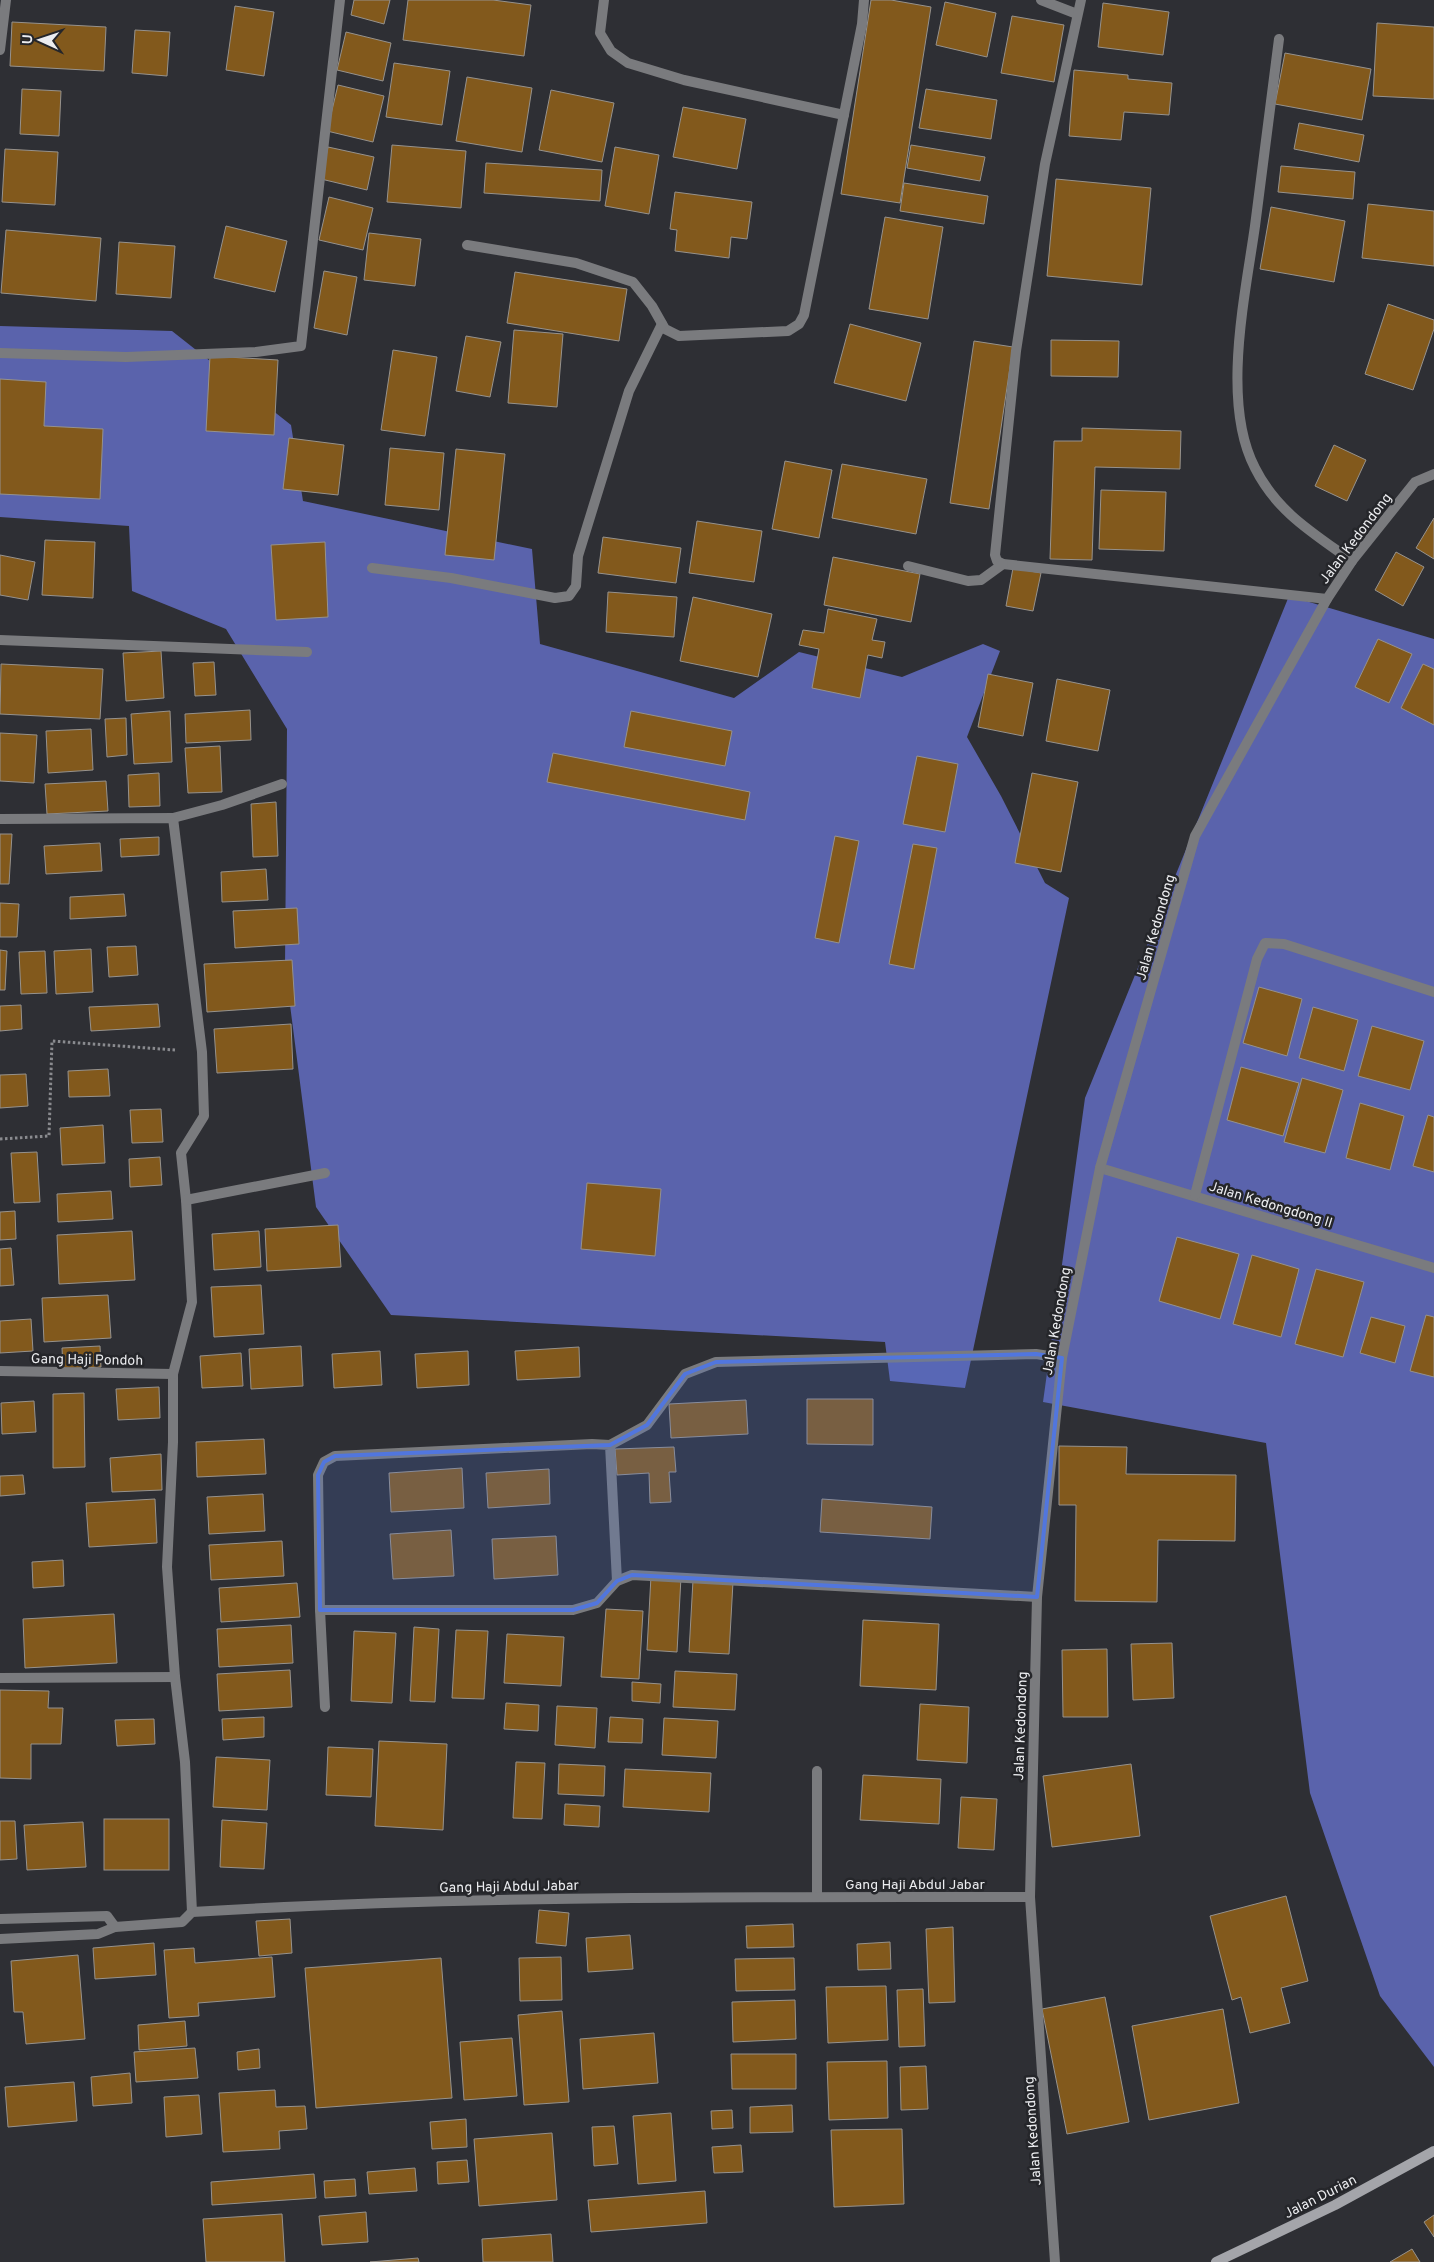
<svg xmlns="http://www.w3.org/2000/svg" width="1434" height="2262" font-family="Overpass,sans-serif">
<style>
.forest{fill:#5a63ac}
.building{fill:#82591c;stroke:#96928d}
.lines{fill:none;stroke-linecap:round;stroke-linejoin:round}
.path{stroke:#8a8b8f;stroke-width:3;stroke-dasharray:2.5 2.5;stroke-linecap:butt}
.service{stroke:#7a7b7e;stroke-width:10}
.minor{stroke:#7a7b7e;stroke-width:10}
.tertiary{stroke:#7a7b7e;stroke-width:10}
.secondary{stroke:#a4a5aa;stroke-width:10}
.marked{fill:#5176de;fill-opacity:0.2;stroke:#5176de;stroke-width:4;stroke-linejoin:round}
.labels{text-anchor:middle;stroke-width:5;stroke-linejoin:round;paint-order:stroke}
.street-label{font-size:14px;fill:#ecedf0;stroke:#25262a}
</style>
<rect width="100%" height="100%" fill="#2e2f34"/>
<g class="forest">
<path d="M0,326L172,331L291,425L303,501L532,549L540,644L734,698L799,652L902,677L983,644L1000,651L967,737L1001,796L1045,883L1069,898L965,1388L890,1381L885,1342L391,1315L316,1207L285,966L287,729L226,629L132,591L129,526L0,517Z"/>
<path d="M1289,596L1434,639V2067L1380,1996L1310,1793L1266,1443L1043,1402L1085,1098Z"/>
</g>
<g class="building">
<path d="M354,0H390L384,24L351,15Z"/>
<path d="M408,0H493L531,5L524,56L403,40Z"/>
<path d="M871,0H891L931,7L900,203L841,194Z"/>
<path d="M945,2L996,13L987,57L936,45Z"/>
<path d="M1103,3L1169,12L1163,55L1098,47Z"/>
<path d="M235,6L274,12L264,76L226,70Z"/>
<path d="M1012,16L1064,25L1054,82L1001,73Z"/>
<path d="M12,22L106,27L104,71L10,66Z"/>
<path d="M1377,23L1434,27V99L1373,96Z"/>
<path d="M135,30L170,32L167,76L132,73Z"/>
<path d="M346,32L391,43L383,81L337,70Z"/>
<path d="M1285,53L1371,69L1362,120L1275,104Z"/>
<path d="M394,63L450,71L442,125L386,117Z"/>
<path d="M1074,70L1128,75V79L1172,83L1169,115L1124,112L1121,140L1069,136Z"/>
<path d="M467,77L532,88L522,152L456,141Z"/>
<path d="M338,85L384,96L373,142L327,131Z"/>
<path d="M22,89L61,91L59,136L20,134Z"/>
<path d="M926,89L997,100L991,139L919,128Z"/>
<path d="M551,90L614,103L602,162L539,150Z"/>
<path d="M683,107L746,119L737,169L673,157Z"/>
<path d="M1299,123L1364,135L1359,162L1294,149Z"/>
<path d="M392,145L466,151L461,208L387,202Z"/>
<path d="M911,145L985,157L980,181L907,168Z"/>
<path d="M328,147L374,157L367,190L321,179Z"/>
<path d="M615,147L659,155L649,214L605,206Z"/>
<path d="M5,149L58,152L55,205L2,202Z"/>
<path d="M486,163L602,170L600,201L484,193Z"/>
<path d="M1281,166L1355,172L1353,199L1278,192Z"/>
<path d="M1056,179L1151,188L1142,285L1047,276Z"/>
<path d="M904,183L988,196L984,224L900,211Z"/>
<path d="M675,192L752,202L747,239L731,237L729,258L675,251L677,230L670,229Z"/>
<path d="M329,197L373,208L363,250L319,240Z"/>
<path d="M1368,204L1434,211V266L1362,258Z"/>
<path d="M1271,207L1345,221L1334,282L1260,269Z"/>
<path d="M885,217L943,227L928,319L869,309Z"/>
<path d="M226,226L287,241L275,292L214,278Z"/>
<path d="M6,230L101,238L96,301L1,293Z"/>
<path d="M369,233L421,239L415,286L364,280Z"/>
<path d="M119,242L175,246L171,298L116,294Z"/>
<path d="M324,271L357,277L347,335L314,328Z"/>
<path d="M515,272L627,289L619,341L507,323Z"/>
<path d="M1388,304L1434,320V329L1413,390L1365,374Z"/>
<path d="M850,324L921,343L906,401L834,383Z"/>
<path d="M514,330L563,334L557,407L508,403Z"/>
<path d="M466,336L501,342L490,397L456,391Z"/>
<path d="M1051,340L1119,341L1118,377L1051,376Z"/>
<path d="M974,341L1013,347L989,509L950,503Z"/>
<path d="M393,350L437,357L425,436L381,430Z"/>
<path d="M210,356L278,360L274,435L206,431Z"/>
<path d="M0,379L46,382L44,426L103,429L100,499L0,494Z"/>
<path d="M1082,428L1181,431L1180,469L1095,467L1092,560L1050,559L1054,441H1082Z"/>
<path d="M289,438L344,445L338,495L283,489Z"/>
<path d="M1334,445L1366,460L1347,501L1315,486Z"/>
<path d="M390,448L444,453L439,510L385,505Z"/>
<path d="M456,449L505,454L494,560L445,555Z"/>
<path d="M785,461L832,470L819,538L772,529Z"/>
<path d="M842,464L927,479L916,534L832,518Z"/>
<path d="M1101,490L1166,492L1164,551L1099,549Z"/>
<path d="M1434,518V559L1416,548Z"/>
<path d="M697,521L762,531L754,582L689,573Z"/>
<path d="M603,537L681,548L676,583L598,573Z"/>
<path d="M45,540L95,542L93,598L42,595Z"/>
<path d="M325,542L328,617L276,620L271,545Z"/>
<path d="M1396,552L1424,567L1403,606L1375,590Z"/>
<path d="M0,555L35,562L28,600L0,595Z"/>
<path d="M833,557L920,574L911,622L824,605Z"/>
<path d="M1013,568L1041,573L1033,611L1006,606Z"/>
<path d="M608,592L677,597L674,637L606,632Z"/>
<path d="M693,597L772,614L758,677L680,661Z"/>
<path d="M828,609L877,619L872,640L885,642L882,658L868,655L860,698L812,688L819,649L799,645L803,630L824,633Z"/>
<path d="M1378,639L1412,654L1389,703L1355,687Z"/>
<path d="M161,651L164,698L126,701L123,653Z"/>
<path d="M214,662L216,695L195,696L193,663Z"/>
<path d="M1,664L103,669L100,719L0,714Z"/>
<path d="M1423,664L1434,669V725L1401,708Z"/>
<path d="M988,674L1033,683L1023,736L978,727Z"/>
<path d="M1057,679L1110,690L1098,751L1046,741Z"/>
<path d="M250,710L251,740L186,743L185,714Z"/>
<path d="M170,711L172,762L134,764L131,714Z"/>
<path d="M631,711L732,731L725,766L624,747Z"/>
<path d="M126,718L127,755L107,757L105,719Z"/>
<path d="M91,729L93,770L48,773L46,731Z"/>
<path d="M0,733L37,735L34,783L0,781Z"/>
<path d="M220,746L222,792L188,793L185,748Z"/>
<path d="M553,753L750,792L745,820L547,782Z"/>
<path d="M917,756L958,764L945,832L903,824Z"/>
<path d="M159,773L160,806L129,807L128,775Z"/>
<path d="M1032,773L1078,782L1061,872L1015,863Z"/>
<path d="M106,781L108,811L47,814L45,784Z"/>
<path d="M276,802L278,856L253,857L251,804Z"/>
<path d="M0,834H12L9,884H0Z"/>
<path d="M835,836L859,841L839,943L815,938Z"/>
<path d="M159,837V855L121,857L120,839Z"/>
<path d="M100,843L102,871L46,874L44,846Z"/>
<path d="M913,844L937,848L914,969L889,964Z"/>
<path d="M266,869L268,900L222,902L221,872Z"/>
<path d="M124,894L126,916L70,919V897Z"/>
<path d="M0,903L19,904L17,937H0Z"/>
<path d="M297,908L299,944L235,948L233,911Z"/>
<path d="M136,946L138,975L109,977L107,947Z"/>
<path d="M91,949L93,992L56,994L54,951Z"/>
<path d="M0,950L7,951L5,990H0Z"/>
<path d="M45,951L47,993L21,994L19,952Z"/>
<path d="M292,960L295,1006L207,1012L204,964Z"/>
<path d="M1259,987L1302,999L1287,1056L1243,1043Z"/>
<path d="M158,1004L160,1027L91,1031L89,1007Z"/>
<path d="M21,1005L22,1029L0,1031V1006Z"/>
<path d="M1313,1007L1358,1020L1344,1071L1299,1058Z"/>
<path d="M291,1024L293,1069L217,1073L214,1029Z"/>
<path d="M1372,1026L1424,1041L1410,1090L1358,1076Z"/>
<path d="M1241,1067L1299,1083L1283,1136L1227,1120Z"/>
<path d="M108,1069L110,1096L69,1097L68,1071Z"/>
<path d="M26,1074L28,1106L0,1108V1075Z"/>
<path d="M1302,1078L1343,1090L1325,1153L1284,1142Z"/>
<path d="M1360,1103L1404,1116L1390,1170L1346,1158Z"/>
<path d="M161,1109L163,1142L132,1143L130,1110Z"/>
<path d="M1428,1115L1434,1117V1172L1413,1166Z"/>
<path d="M103,1125L105,1163L62,1165L60,1128Z"/>
<path d="M37,1152L40,1202L14,1203L11,1153Z"/>
<path d="M160,1157L162,1185L130,1187L129,1159Z"/>
<path d="M587,1183L661,1189L655,1256L581,1249Z"/>
<path d="M111,1191L113,1219L58,1222L57,1194Z"/>
<path d="M15,1211L16,1239L0,1240V1212Z"/>
<path d="M338,1225L341,1267L267,1271L265,1229Z"/>
<path d="M132,1231L135,1280L59,1284L57,1235Z"/>
<path d="M259,1231L261,1267L214,1270L212,1234Z"/>
<path d="M1177,1237L1239,1254L1220,1319L1159,1301Z"/>
<path d="M11,1248L14,1285L0,1286V1249Z"/>
<path d="M1252,1255L1299,1269L1281,1337L1233,1324Z"/>
<path d="M1316,1269L1364,1282L1343,1357L1295,1344Z"/>
<path d="M261,1285L264,1334L214,1337L211,1287Z"/>
<path d="M108,1295L111,1338L44,1342L42,1298Z"/>
<path d="M1426,1315L1434,1317V1377L1410,1371Z"/>
<path d="M1371,1317L1405,1326L1395,1363L1360,1353Z"/>
<path d="M31,1319L33,1351L0,1353V1321Z"/>
<path d="M100,1346L101,1367L63,1369L62,1348Z"/>
<path d="M301,1346L303,1386L251,1389L249,1349Z"/>
<path d="M579,1347L580,1377L517,1380L515,1351Z"/>
<path d="M380,1351L382,1385L334,1388L332,1354Z"/>
<path d="M468,1351L469,1385L417,1388L415,1354Z"/>
<path d="M241,1353L243,1386L202,1388L200,1356Z"/>
<path d="M159,1387L160,1418L118,1420L116,1389Z"/>
<path d="M84,1393L85,1467L53,1468V1394Z"/>
<path d="M807,1399H873V1445L807,1444Z"/>
<path d="M746,1400L748,1434L671,1438L669,1404Z"/>
<path d="M34,1401L36,1432L2,1434L1,1403Z"/>
<path d="M264,1439L266,1474L197,1477L196,1442Z"/>
<path d="M1059,1446L1127,1447L1126,1474L1236,1475L1235,1541L1158,1540L1157,1602L1075,1601L1076,1505H1059Z"/>
<path d="M674,1447L676,1472H669L671,1502L650,1503L649,1473L617,1475L615,1449Z"/>
<path d="M161,1454L162,1490L112,1492L110,1458Z"/>
<path d="M462,1468L464,1508L391,1512L389,1473Z"/>
<path d="M549,1469L550,1504L488,1508L486,1473Z"/>
<path d="M23,1475L25,1494L0,1496V1476Z"/>
<path d="M263,1494L265,1531L209,1534L207,1497Z"/>
<path d="M155,1499L157,1543L89,1547L86,1503Z"/>
<path d="M822,1499L932,1507L930,1539L820,1532Z"/>
<path d="M451,1530L454,1576L393,1579L390,1534Z"/>
<path d="M556,1536L558,1575L494,1579L492,1539Z"/>
<path d="M282,1541L284,1576L211,1580L209,1545Z"/>
<path d="M63,1560L64,1586L33,1588L32,1562Z"/>
<path d="M651,1576L681,1577L677,1652L647,1650Z"/>
<path d="M693,1580L733,1582L729,1654L689,1652Z"/>
<path d="M297,1583L300,1617L221,1622L219,1588Z"/>
<path d="M606,1609L643,1611L639,1679L601,1677Z"/>
<path d="M114,1614L117,1663L25,1668L23,1619Z"/>
<path d="M863,1620L939,1624L936,1690L860,1686Z"/>
<path d="M291,1625L293,1663L219,1667L217,1629Z"/>
<path d="M414,1627L439,1629L435,1702L410,1701Z"/>
<path d="M456,1630L488,1631L484,1699L452,1698Z"/>
<path d="M354,1631L396,1633L392,1703L351,1701Z"/>
<path d="M507,1634L564,1637L561,1686L504,1683Z"/>
<path d="M1172,1643L1174,1698L1133,1700L1131,1644Z"/>
<path d="M1107,1649L1108,1717H1063L1062,1650Z"/>
<path d="M290,1670L292,1707L219,1711L217,1674Z"/>
<path d="M675,1671L737,1674L735,1710L673,1707Z"/>
<path d="M632,1682L661,1684L660,1703L632,1701Z"/>
<path d="M0,1690L49,1691L48,1708H63L61,1744H31V1779L0,1778Z"/>
<path d="M506,1703L539,1705L538,1731L504,1729Z"/>
<path d="M920,1704L969,1707L967,1763L917,1760Z"/>
<path d="M557,1706L597,1708L595,1748L555,1745Z"/>
<path d="M264,1717V1737L223,1740L222,1719Z"/>
<path d="M610,1717L643,1719L642,1743L608,1742Z"/>
<path d="M664,1718L718,1721L716,1758L662,1755Z"/>
<path d="M154,1719L155,1744L117,1746L115,1720Z"/>
<path d="M379,1741L447,1744L443,1830L375,1826Z"/>
<path d="M328,1747L373,1749L371,1797L326,1795Z"/>
<path d="M216,1757L270,1760L267,1810L213,1807Z"/>
<path d="M516,1762L545,1763L542,1819L513,1818Z"/>
<path d="M559,1764L605,1766L604,1796L558,1794Z"/>
<path d="M1131,1764L1140,1836L1052,1847L1043,1776Z"/>
<path d="M625,1769L711,1773L709,1812L623,1807Z"/>
<path d="M863,1775L941,1779L939,1824L860,1820Z"/>
<path d="M961,1797L997,1799L994,1850L958,1848Z"/>
<path d="M565,1804L600,1806L599,1827L564,1825Z"/>
<rect x="104" y="1819" width="65" height="51"/>
<path d="M222,1820L267,1823L264,1869L220,1867Z"/>
<path d="M0,1821H15L17,1859L0,1860Z"/>
<path d="M83,1822L86,1867L27,1870L24,1825Z"/>
<path d="M1286,1896L1308,1981L1281,1988L1290,2023L1250,2033L1241,1997L1232,2000L1210,1916Z"/>
<path d="M539,1910L569,1913L566,1946L536,1943Z"/>
<path d="M290,1919L292,1953L259,1956L256,1921Z"/>
<path d="M793,1924L794,1947L747,1948L746,1926Z"/>
<path d="M953,1927L955,2002L929,2003L926,1929Z"/>
<path d="M630,1935L633,1969L588,1972L586,1938Z"/>
<path d="M890,1942L891,1969L858,1970L857,1944Z"/>
<path d="M154,1943L156,1975L95,1979L93,1948Z"/>
<path d="M194,1948L195,1963L272,1957L275,1997L198,2003L199,2016L169,2018L164,1950Z"/>
<path d="M78,1955L85,2039L26,2044L23,2012H14L11,1961Z"/>
<path d="M561,1957L562,2000L520,2001L519,1958Z"/>
<path d="M441,1958L452,2098L316,2108L305,1968Z"/>
<path d="M794,1958L795,1990L736,1991L735,1959Z"/>
<path d="M886,1986L888,2040L828,2043L826,1987Z"/>
<path d="M923,1989L925,2046L899,2047L897,1990Z"/>
<path d="M1105,1997L1129,2122L1067,2134L1042,2009Z"/>
<path d="M795,2000L796,2039L733,2042L732,2002Z"/>
<path d="M1223,2009L1239,2103L1149,2120L1132,2026Z"/>
<path d="M562,2011L569,2102L524,2105L518,2015Z"/>
<path d="M185,2021L187,2046L139,2050L138,2025Z"/>
<path d="M654,2033L658,2083L583,2089L580,2039Z"/>
<path d="M512,2038L517,2096L464,2100L460,2042Z"/>
<path d="M195,2048L198,2078L136,2082L134,2052Z"/>
<path d="M259,2049L260,2068L238,2070L237,2052Z"/>
<path d="M731,2054H796V2089H732Z"/>
<path d="M887,2061L888,2118L829,2120L827,2062Z"/>
<path d="M926,2066L928,2109L901,2110L900,2067Z"/>
<path d="M130,2073L132,2103L93,2106L91,2077Z"/>
<path d="M74,2082L77,2121L8,2127L5,2087Z"/>
<path d="M275,2090L276,2107L305,2106L307,2129L279,2131L280,2149L223,2152L219,2093Z"/>
<path d="M199,2095L202,2134L166,2137L164,2097Z"/>
<path d="M792,2105L793,2132L750,2133V2107Z"/>
<path d="M732,2110L733,2128L712,2129L711,2111Z"/>
<path d="M671,2113L676,2181L638,2184L633,2116Z"/>
<path d="M466,2119L467,2147L432,2149L430,2122Z"/>
<path d="M614,2126L618,2164L594,2166L592,2127Z"/>
<path d="M902,2129L904,2204L834,2207L831,2130Z"/>
<path d="M552,2133L557,2200L479,2206L474,2139Z"/>
<path d="M741,2145L743,2172L714,2173L712,2147Z"/>
<path d="M467,2160L469,2182L438,2184L437,2162Z"/>
<path d="M415,2168L417,2191L369,2194L367,2172Z"/>
<path d="M314,2174L316,2198L212,2205L211,2182Z"/>
<path d="M355,2179L356,2196L325,2198L324,2181Z"/>
<path d="M705,2191L707,2223L591,2232L588,2200Z"/>
<path d="M366,2212L368,2242L322,2245L319,2216Z"/>
<path d="M282,2214L285,2262H206L203,2219Z"/>
<path d="M1434,2215V2237L1424,2222Z"/>
<path d="M551,2234L553,2262H483L482,2239Z"/>
<path d="M1412,2249L1420,2262H1390Z"/>
<path d="M418,2258L419,2262H370Z"/>
</g>
<g class="lines">
<path class="path" d="M0,1139L49,1136L52,1041L175,1050"/>
<path class="service" d="M0,1939L98,1934L115,1927"/>
<g class="minor">
<path d="M604,0L600,33L611,51L628,63L684,80L844,115"/>
<path d="M1041,0L1077,14"/>
<path d="M1081,0L1045,164L1016,351L995,555L997,561L1003,564L1327,599"/>
<path d="M1279,39C1271,102 1263,164 1255,226C1245,297 1221,403 1255,468C1277,512 1313,533 1352,561"/>
<path d="M0,50L6,0"/>
<path d="M467,245L576,263L633,282L652,306L665,329L679,336L788,331L799,324L804,315L862,24L864,0"/>
<path d="M0,353L126,357L256,352L301,346L340,0"/>
<path d="M908,566L968,581L981,580L1003,564"/>
<path d="M372,568L451,578L555,598L569,596L576,586L578,556L629,391L662,324"/>
<path d="M0,640L307,652"/>
<path d="M173,818L222,805L282,784"/>
<path d="M0,819L173,818L202,1052L204,1116L181,1153L186,1200L192,1302L173,1374V1442L167,1567L175,1677L185,1762L192,1912"/>
<path d="M1100,1168L1434,1268"/>
<path d="M1195,1195L1257,959L1265,943L1284,944L1434,992"/>
<path d="M186,1200L325,1173"/>
<path d="M0,1371L173,1374"/>
<path d="M610,1445L647,1425L685,1374L716,1362L1036,1354L1062,1358"/>
<path d="M320,1610H573L597,1603L617,1581L632,1575L1037,1597"/>
<path d="M0,1678L175,1677"/>
<path d="M325,1707L320,1610L318,1475L324,1462L335,1456L592,1444L610,1445L617,1581"/>
<path d="M817,1897V1771"/>
<path d="M0,1919L107,1916L115,1927L182,1922L192,1912C471,1895 750,1897 1030,1897"/>
</g>
<path class="tertiary" d="M1055,2262L1030,1897L1037,1597L1062,1358L1100,1168L1195,836L1327,599L1352,561L1415,482L1434,474"/>
<path class="secondary" d="M1216,2262L1335,2205L1434,2151"/>
</g>
<path class="marked" d="M1036,1354L1062,1358L1037,1597L632,1575L617,1581L597,1603L573,1610H320L318,1475L324,1462L335,1456L610,1445L647,1425L685,1374L716,1362Z"/>
<g class="labels">
<g class="street-label">
<text transform="translate(1355 538) rotate(-53)" y="5">Jalan Kedondong</text>
<text transform="translate(1155 927) rotate(-74)" y="5">Jalan Kedondong</text>
<text transform="translate(1271 1204) rotate(17)" y="5">Jalan Kedongdong II</text>
<text transform="translate(1056 1321) rotate(-80)" y="5">Jalan Kedondong</text>
<text transform="translate(87 1359) rotate(1)" y="5">Gang Haji Pondoh</text>
<text transform="translate(1020 1726) rotate(-88)" y="5">Jalan Kedondong</text>
<text x="915" y="1889">Gang Haji Abdul Jabar</text>
<text transform="translate(509 1886) rotate(-1)" y="5">Gang Haji Abdul Jabar</text>
<text transform="translate(1032 2131) rotate(-94)" y="5">Jalan Kedondong</text>
<text transform="translate(1320 2196) rotate(-27)" y="5">Jalan Durian</text>
</g>
</g>
<g transform="translate(40 40) rotate(273)" stroke="#25262a" stroke-width="4" paint-order="stroke">
<path d="M0-4L9 19L0 12L-9 19Z" fill="#ecedf0"/>
<text y="-8" font-size="14" font-weight="bold" text-anchor="middle" fill="#ecedf0">U</text>
</g>
</svg>
